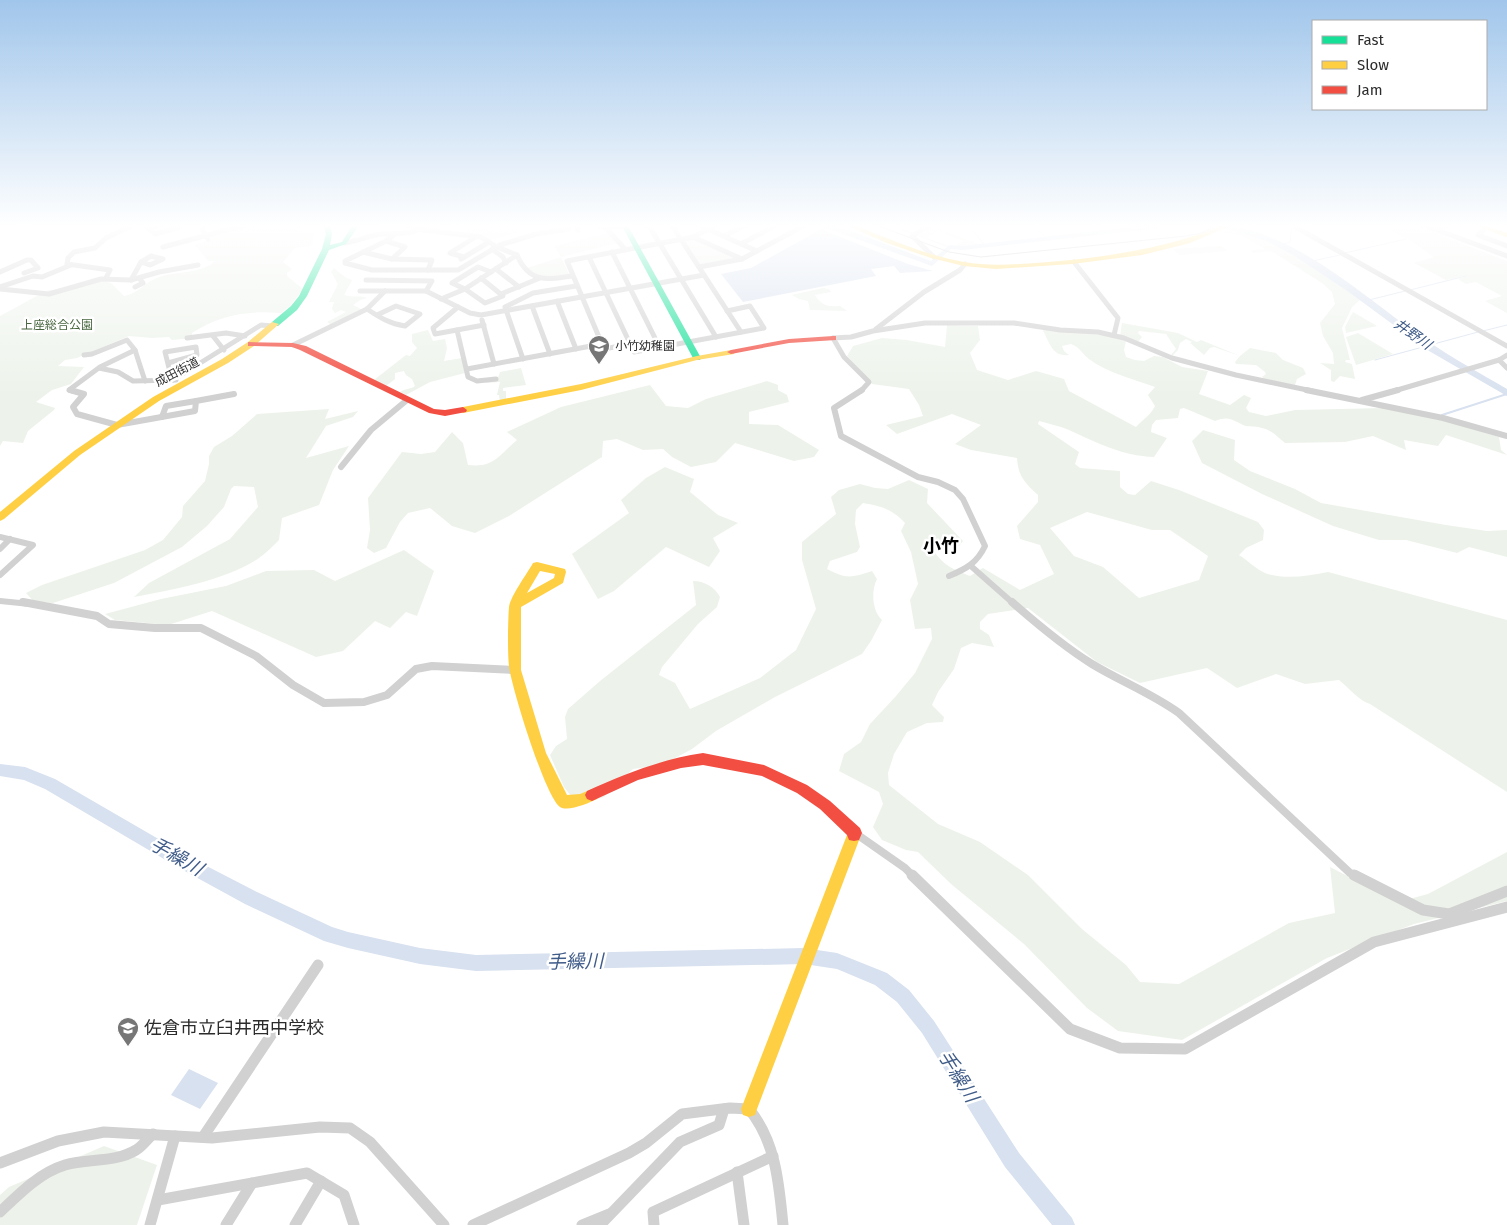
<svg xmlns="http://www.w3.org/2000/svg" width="1507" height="1225" font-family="'Fira Sans','Noto Sans JP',sans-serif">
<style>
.green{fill:#edf3eb;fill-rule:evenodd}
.water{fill:#d8e1ef}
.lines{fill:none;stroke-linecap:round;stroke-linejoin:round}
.stream-far1{stroke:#d8e1ef;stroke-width:1}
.stream{stroke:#d8e1ef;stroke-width:2}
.river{fill:#d8e1ef;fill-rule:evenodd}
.street-far3{stroke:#d1d1d1;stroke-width:5}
.street-far2{stroke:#d1d1d1;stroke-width:6}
.street-far1{stroke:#d1d1d1;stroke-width:8}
.street{stroke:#d1d1d1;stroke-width:11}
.fast{fill:#16e098;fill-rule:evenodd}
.slow{fill:#ffcf43;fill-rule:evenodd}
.jam{fill:#f24e42;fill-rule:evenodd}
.tram{stroke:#b8b8b8;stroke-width:1}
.labels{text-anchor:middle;stroke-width:5;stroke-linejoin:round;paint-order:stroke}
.far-park-label{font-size:12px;fill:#46653d;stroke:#fff}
.far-poi-label{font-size:12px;fill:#2c2c2c;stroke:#fff;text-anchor:start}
.far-street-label{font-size:12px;fill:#2c2c2c;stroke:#fff}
.far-water-label{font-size:14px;font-style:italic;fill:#405c89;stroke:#fff}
.quarter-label{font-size:18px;font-weight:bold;fill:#000;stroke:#fff}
.near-poi-label{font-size:18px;fill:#2c2c2c;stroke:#fff;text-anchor:start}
.near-water-label{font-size:19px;font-style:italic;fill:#405c89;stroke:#fff}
</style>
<rect width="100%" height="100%" fill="#fff"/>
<g class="green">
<path d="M256,224H298L301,225L298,230L314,233L312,246L295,248L283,262L292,269L287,273V276L303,289L290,306L281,313C249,310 219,315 192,333V338L172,340L169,337L152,338L129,336L77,358L65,360L58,366L84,367L71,384L52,390L36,402L55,408L54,410L28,431L23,443L3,441L0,446V316L46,291L101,281L111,283L124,296C138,294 146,281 159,277C177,271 201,274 215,261H208L195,245L211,239V237Z"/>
<path d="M478,224L497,230L520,228L522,231L490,240L462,235L470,226Z"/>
<path d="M1374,224H1418L1445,237L1507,261V313L1485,301L1502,296L1476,282L1466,284L1458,279L1466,276L1446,280L1414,263L1434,257L1407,238Z"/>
<path d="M932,226L980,245L953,247L963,241L938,231L926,238L917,235Z"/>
<path d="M1233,228C1280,240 1322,270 1361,299L1352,307L1342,328L1350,360H1346L1345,362L1352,364L1355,379L1340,376L1334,382L1331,381V370L1320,363L1334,364L1333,353L1323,336L1320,323L1335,304L1332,292L1322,283L1271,251L1253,253L1252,250L1265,249L1243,236L1224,232Z"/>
<path d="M609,233L617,243L561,257L569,274L567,275L541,277L527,268L561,257L554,246Z"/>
<path d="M691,238L737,258L699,265L684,240Z"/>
<path d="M1221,246L1228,251L1179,255L1173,249Z"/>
<path d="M334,268L345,277L352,280L344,295C352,298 362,295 367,298L360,300L353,305L363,310L332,325L327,322L346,312L341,310L335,313L332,309L334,302H329L338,284L331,272Z"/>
<path d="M823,288L829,289L831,292L815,295C821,305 827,307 840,306L847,311L810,310L808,301L799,299L792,295Z"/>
<path d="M1353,312L1377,326L1346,333L1345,327Z"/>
<path d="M1122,323L1178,333L1197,342L1201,340L1240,356L1250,348L1276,353L1283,360L1303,368L1306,374L1297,379L1295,385L1264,379L1262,377L1266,374L1265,372L1256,365L1236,364L1235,362L1240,356L1214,347L1210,348L1204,355L1190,343L1192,342L1186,339L1180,343L1178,350L1172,356L1171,355L1176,349L1166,334L1139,331L1138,333L1142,337L1138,342L1120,336Z"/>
<path d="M947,325L978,326L980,340L970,353L977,370L1008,380L1036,371L1064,379L1069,391L1136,427C1143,419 1150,416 1155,406L1148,395L1155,387C1133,379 1108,373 1089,359C1081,353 1082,349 1071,344L1062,346L1064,351L1069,355C1052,357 1050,343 1043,331L1044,329L1103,335L1126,341L1124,350L1126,357L1135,360L1144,361L1154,356L1163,357L1182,367L1208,371L1199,394L1230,405L1244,395L1251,398L1246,408L1249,412L1266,416L1295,410L1384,408L1449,422L1499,437L1501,450L1507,455L1446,435L1438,446L1404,440L1406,450L1373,436L1345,442L1285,443C1277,437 1272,430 1262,428C1257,426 1251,427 1246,426C1232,421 1231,415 1215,421L1184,408L1180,409L1178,418L1156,420L1152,425L1151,432L1167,438L1154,457C1123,456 1097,443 1069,430C1060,426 1049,424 1039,421L1038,424L1079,452L1075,464L1080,468L1120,471V487L1128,494L1135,495L1151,481L1179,490L1258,522L1264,530L1263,540L1246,548L1239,555C1247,560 1256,569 1265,573C1284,580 1308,576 1328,572L1507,620V792L1370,704C1358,700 1349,688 1339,680L1305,684L1276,674L1237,688L1207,668L1140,683L1097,662L1028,608L988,614L980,622V629L989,635L994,647L972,643L961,648L954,669L938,692L932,705L944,717L943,722L927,723L907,732L894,754L888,773L889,785L938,824L980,842L1028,875L1082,929L1126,965L1140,982L1179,984L1289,923L1335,913L1330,867L1398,902L1428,894L1507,852V901L1414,924L1327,958L1182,1040L1118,1031L1087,1008L1024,944L951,884L918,852L906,850L882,840L873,827L883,804L879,792L839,771L844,754L861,742L870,724L896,696L915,673L932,639L931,628L915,629L910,600L918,584L911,552L901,531L905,523C892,509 881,506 863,503L856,510L855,524L860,547L857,552L830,561L827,569C846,579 851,578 872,571L877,579C871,591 872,611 882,620L871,641L862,654L775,697L716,731L692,749L662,765L633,769L604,797L595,800L571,796L564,787L550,755L556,746L567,739L565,717L568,709L600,681L696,605L693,581C704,581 715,587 720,597L717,607L698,624L662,667L659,675L675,683L690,709L760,678L796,650L816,609L802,560V542L836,514L831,497L839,490L860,484L875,488L888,489L909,480L928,489L927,503L963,541L959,546L936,544L933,550C944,566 953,569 970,576L983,568L1020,590L1054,574L1040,545L1020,539L1017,526L1038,502V495C1025,483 1018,476 1017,458L971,450L955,444L981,425L952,414L897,434L886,425L923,416L919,405L909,389L872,384L847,356L853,346L882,338L907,340L945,347ZM1087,512L1152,530H1170L1208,556L1199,580L1139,598L1103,567L1074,556L1050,528Z"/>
<path d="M428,330L433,341L445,339L447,348L444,361L462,358L465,373L430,382L406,395L400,392C405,388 410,390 415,386L412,379L406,375L404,371L395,373V379L386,386L374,380L406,355L410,356L417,348L412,342V334Z"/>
<path d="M1358,333L1393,354L1356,365L1346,337Z"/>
<path d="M521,368L526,385L503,388V391H506V401L500,402L499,395H497L500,382L482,383L497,380L500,372Z"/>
<path d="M767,381L778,385V390L787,395L789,402L749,412V424L778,425L819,450L814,457L794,461L735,443L716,462L691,467L672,457L663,449L643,450L617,439L603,441L602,457L509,516L475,533L452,526L430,508L408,513L400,522L386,548L374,553L367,548L370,530L368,498L402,452L421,454L435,452L452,432L463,443L468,465C494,468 498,456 517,440L507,432L561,407L650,385L666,406L688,408L706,399Z"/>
<path d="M329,409L325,419L358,411L353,417L326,426L306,458L349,446L333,470L319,505L282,518L279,540C273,546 266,553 259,558C227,580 172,590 134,597L149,583L230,539L258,507L254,487L234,486L231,489L224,507L207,526L182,547L114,583L53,603L34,602L26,593L42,585L145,550L163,540L182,517L183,506L205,481L209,464V456L214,447L232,436L257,414Z"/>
<path d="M1203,430L1235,440L1234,460L1250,471L1295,489L1321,503L1446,525L1487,531L1507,530V557L1469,547L1457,553L1406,540H1379L1333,526L1262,494L1202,463L1192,441Z"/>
<path d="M665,467L694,479L690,492L718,515L738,523L713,538L720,551L709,567L666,547L614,591L598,599L572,554L629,513L621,500L646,478Z"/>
<path d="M404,550L434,571L417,616L406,612L390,628L375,621L343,651L316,657L212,611L168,625L115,620L105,614L161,599L226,586L266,571L314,570L335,581Z"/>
<path d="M104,1146L157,1165L137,1225H0V1195L9,1187Z"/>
</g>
<g class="water">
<path d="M827,226H829L823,230L908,264L933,271L900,273L894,266L871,269L876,276L743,302L721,274L751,268Z"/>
<path d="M189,1069L218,1083L200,1109L171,1095Z"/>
</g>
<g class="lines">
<g class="stream-far1">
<path d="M887,224L949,247"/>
<path d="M967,224L985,245"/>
<path d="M1033,224L1046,238"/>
<path d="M1101,224L1108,232"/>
<path d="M1232,224L1233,227"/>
<path d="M1281,245L1290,242L1292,227"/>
<path d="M1345,253L1406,239"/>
<path d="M1308,262L1340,255"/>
<path d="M1410,290L1466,276"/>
<path d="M1365,301L1405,291"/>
<path d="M1483,331L1507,325"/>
<path d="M1375,360L1478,332"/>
</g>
<path class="stream" d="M1442,415L1507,394"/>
<g class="river">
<path d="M826,224H832L931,261L949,245L962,246L1157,224H1183L1179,226L962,250L951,249L932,266L826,228Z"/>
<path d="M1208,224C1289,224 1363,297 1426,340C1452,358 1480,373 1507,389V396L1429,351L1346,290L1293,255L1266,241L1238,232Z"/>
<path d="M0,764L25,767L55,779L193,859L257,892L332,927L348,932L420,948L476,955L804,948L837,953L887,973L909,990L934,1021L1019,1153L1072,1218L1075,1225H1052L1005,1167L922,1033L897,1002L875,985L837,969L804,964L476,971L420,964L348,948L324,941L245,904L181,869L45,789L24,780L0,776Z"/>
</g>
<g class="street-far3">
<path d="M18,224H28"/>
<path d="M144,224L155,234L180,227L179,224"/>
<path d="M206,224L202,229L208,239"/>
<path d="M404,224L423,230L481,237L497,247L517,255C529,283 547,280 572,276"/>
<path d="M577,224L578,230"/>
<path d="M600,224V227L624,226"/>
<path d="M648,224L716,337"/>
<path d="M671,224L741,332"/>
<path d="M696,224L757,251"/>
<path d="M931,224L912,236L934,257"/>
<path d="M1290,224L1507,346"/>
<path d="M1421,224L1507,256"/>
<path d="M605,227L625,249"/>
<path d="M1432,227L1467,224"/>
<path d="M148,228L163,224"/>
<path d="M1486,228L1478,235L1507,246"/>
<path d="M394,235L386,241L345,261V263L372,270H458L500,245L536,234L569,229"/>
<path d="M724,236L748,224"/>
<path d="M693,237L718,224"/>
<path d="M386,241L405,247L392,259"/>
<path d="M344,243C355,242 365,237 376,235C392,231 413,238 426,224"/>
<path d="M741,244L778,224"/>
<path d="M163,247L249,224"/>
<path d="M492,249L503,257L506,263"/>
<path d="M363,252L392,259L432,260L428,270"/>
<path d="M612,252L660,348"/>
<path d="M151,256L163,259L150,265L141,262Z"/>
<path d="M464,257L450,253L477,236"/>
<path d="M589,257L634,352L764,328L750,306L727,311"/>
<path d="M461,259L489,242"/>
<path d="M1074,262L1118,318L1114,335"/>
<path d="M699,267L742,259L807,224"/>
<path d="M496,269L519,287"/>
<path d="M0,272L27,260H31L38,268L24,273"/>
<path d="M106,278L110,270L67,264L68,258L74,252L95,248L106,238L135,224"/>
<path d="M481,278L503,296L485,303L465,289L452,283L478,267L491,272"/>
<path d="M131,280L141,262"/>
<path d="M366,280L432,281L426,291"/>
<path d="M0,287L33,276L42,277L71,265"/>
<path d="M135,287L143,283L140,279"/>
<path d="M0,289L49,294L101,279L131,280L159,272L198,265"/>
<path d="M360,291H426L470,313L481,315L704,275"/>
<path d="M501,294L540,278"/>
<path d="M441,299L465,289L517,255"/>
<path d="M557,301L576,349"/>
<path d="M532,306L550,354"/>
<path d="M458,307L433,328L435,334L484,325"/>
<path d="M367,309C379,317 390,324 405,326L420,314L396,306L377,315"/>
<path d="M482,320L494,364"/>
<path d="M876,329L924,292L960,270L965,264"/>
<path d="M457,330L468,377L477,381L496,379"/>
<path d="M213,336L224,350"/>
<path d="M187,338L226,333L245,336"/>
<path d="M833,338L851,337L873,331L925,323H1014L1060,330L1098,332L1124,338L1172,358L1236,375L1312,391"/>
<path d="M833,338L844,357L869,382L861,391"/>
<path d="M630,344L604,349L567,261L693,237L742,259"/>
<path d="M293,345L367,309L385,291"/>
<path d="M84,355L92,354L127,340L135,350L145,381"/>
<path d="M523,359L505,307L533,293L576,286"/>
<path d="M1499,360L1507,368"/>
<path d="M168,363L197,355L196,347L165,352L172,380"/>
<path d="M99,368L118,372L133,381L176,380"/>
<path d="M467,369L602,344"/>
<path d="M173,380L261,325L273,326"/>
<path d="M72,391L69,390L100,367L135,350"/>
<path d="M1394,391L1499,360L1507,355"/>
</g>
<g class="street-far2">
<path d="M70,390L84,394L73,407L77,414L117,425L195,411L196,401L234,394"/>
<path d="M862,390L834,408L841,436L918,477L938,482L955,490L963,499L985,546C977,563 966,569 949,576"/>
<path d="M1306,390L1443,418L1507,436"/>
<path d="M1362,400L1398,390"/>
<path d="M162,417L166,406L196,401"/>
<path d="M341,467L371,430L407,400"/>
<path d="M0,537L33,545L0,575"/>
<path d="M0,549L10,539"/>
<path d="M972,567L1014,604"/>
<path d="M0,601L30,604"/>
</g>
<g class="street-far1">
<path d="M23,602L97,616L109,624L155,628H201L256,656L293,685L324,703L364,702L387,695L416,669L432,666L515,670"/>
<path d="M1012,602C1037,624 1063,646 1092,664C1120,681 1151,693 1179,713L1350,873L1356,876"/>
<path d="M855,833L905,868L913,876"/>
</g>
<g class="street">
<path d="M912,875L1070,1029L1120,1048L1185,1049L1374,942L1507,907"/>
<path d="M1354,875L1423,910L1449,914L1507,891"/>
<path d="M203,1137L318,965"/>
<path d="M0,1163L58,1141L104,1132L212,1138L320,1127L350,1128L370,1142L444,1225"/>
<path d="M737,1172L744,1225"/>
<path d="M158,1200L307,1173L344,1195L354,1225"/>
<path d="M0,1212C19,1194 39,1173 65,1165C88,1158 115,1163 136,1150C143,1146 147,1139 153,1134"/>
<path d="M150,1225L175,1136"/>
<path d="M226,1225L252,1183"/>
<path d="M295,1225L321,1181"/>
<path d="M473,1225L629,1153L646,1143L682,1114L730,1108L749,1109C776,1142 779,1184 783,1225"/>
<path d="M582,1225L609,1214"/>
<path d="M600,1225L680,1142L719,1125L724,1109"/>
<path d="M654,1225L653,1212L773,1156"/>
</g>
<g class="fast">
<path d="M323,224H329L332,234L330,245L342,242L353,224H360L346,244L329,250L307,296L297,310L278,326H272V322L291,306L299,296L322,249L326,234Z"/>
<path d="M621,224H627L701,358L700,360H694L693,358Z"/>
</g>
<g class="slow">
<path d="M843,224H852C889,239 925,255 964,262C992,267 1020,264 1048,262C1109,257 1168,248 1226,224H1235L1190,243L1142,255L1072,264L996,269L964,266L931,258L887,243Z"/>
<path d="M1470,224H1480L1507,233V237Z"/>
<path d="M272,322L279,324L254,346L228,363L159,401L80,455L4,519L0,521V512L74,451L153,397L222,359L248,342Z"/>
<path d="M731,350L735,352L734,354L697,360L581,390L463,413L459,410L463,407L581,384L697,356Z"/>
<path d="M537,562L565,569L566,572L563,583L521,607V670L546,753L567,795L580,794L592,789L597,791L599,795L597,799C589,803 568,812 560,807C545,796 514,694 510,672C507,661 508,618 509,607C511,595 527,574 533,563ZM540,571L555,574L554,578L527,593Z"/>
<path d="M854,829L859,830L861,835L757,1109L755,1115L749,1117L743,1115L741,1109L847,835L849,830Z"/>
</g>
<g class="jam">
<path d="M833,336H836V340L789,343L731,354L727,352L731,350L789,339Z"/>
<path d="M248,342L293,343L306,346L434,409L445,410L463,407L467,410L466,412L445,416L429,413L300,350L292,347L251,346H248Z"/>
<path d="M703,753L764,765L807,785L830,801L860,828L862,833L859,840L854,841L849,840L847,835L820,809L797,793L762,776L703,765L681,768L638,780L592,801L587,799L585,795L587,791C625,774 662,759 703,753Z"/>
</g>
<path class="tram" d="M873,224L949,252L981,257L1186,236L1201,233L1220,224"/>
</g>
<linearGradient id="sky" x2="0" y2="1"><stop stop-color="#a1c6eb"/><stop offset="0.57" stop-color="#fff"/><stop offset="1" stop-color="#fff" stop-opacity="0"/></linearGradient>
<rect width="1507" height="396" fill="url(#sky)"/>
<defs>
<g id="school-pin" transform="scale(1.125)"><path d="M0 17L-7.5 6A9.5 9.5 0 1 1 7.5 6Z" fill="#767676" stroke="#fff"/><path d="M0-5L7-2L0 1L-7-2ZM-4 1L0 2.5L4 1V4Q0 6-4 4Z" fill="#fff"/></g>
</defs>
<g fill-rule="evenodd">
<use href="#school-pin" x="599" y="346"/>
<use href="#school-pin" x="128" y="1028"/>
</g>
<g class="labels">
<g class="far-park-label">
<text x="57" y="329">上座総合公園</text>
</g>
<g class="far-poi-label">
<text x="615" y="350">小竹幼稚園</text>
</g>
<g class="far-street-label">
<text transform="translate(177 372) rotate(-28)" y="4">成田街道</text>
</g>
<g class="far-water-label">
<text transform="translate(1413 334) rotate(35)" y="5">井野川</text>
</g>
<g class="quarter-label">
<text x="941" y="552">小竹</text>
</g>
<g class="near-poi-label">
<text x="144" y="1034">佐倉市立臼井西中学校</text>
</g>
<g class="near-water-label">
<text transform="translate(177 856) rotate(30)" y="7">手繰川</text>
<text transform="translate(575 961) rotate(-1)" y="7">手繰川</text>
<text transform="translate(959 1076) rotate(58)" y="7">手繰川</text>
</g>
</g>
<rect x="1312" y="20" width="175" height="90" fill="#ffffff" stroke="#ababab"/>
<rect x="1322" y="36" width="25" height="8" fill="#16e098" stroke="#ababab"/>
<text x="1357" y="45" font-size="15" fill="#2c2c2c">Fast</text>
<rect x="1322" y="61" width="25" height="8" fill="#ffcf43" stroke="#ababab"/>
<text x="1357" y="70" font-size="15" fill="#2c2c2c">Slow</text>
<rect x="1322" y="86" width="25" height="8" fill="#f24e42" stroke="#ababab"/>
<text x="1357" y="95" font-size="15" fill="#2c2c2c">Jam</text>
</svg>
